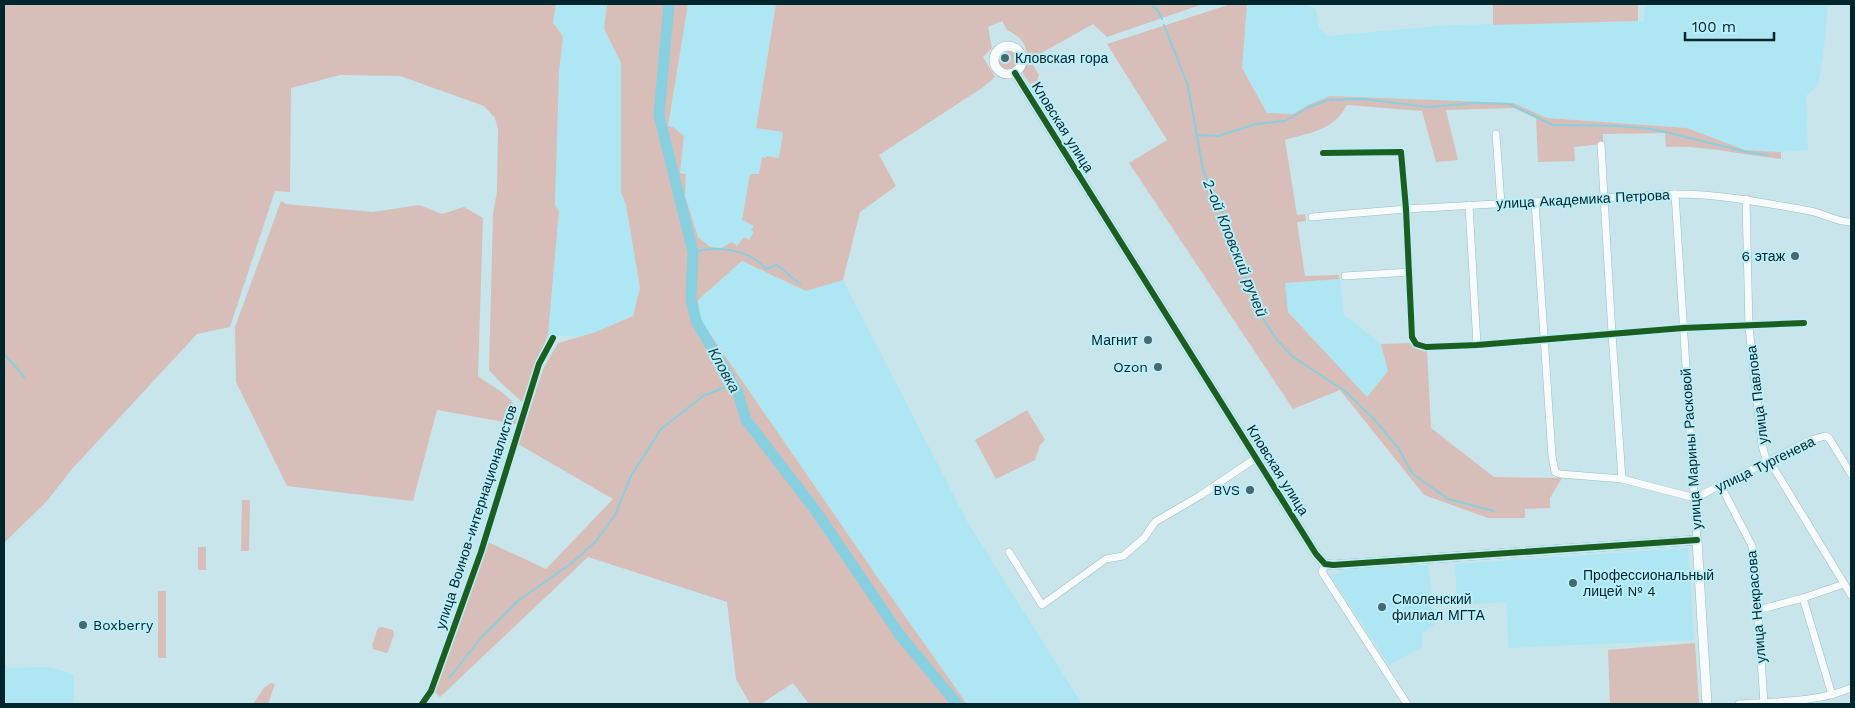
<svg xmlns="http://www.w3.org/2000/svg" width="1855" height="708" font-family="'Work Sans',sans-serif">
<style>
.built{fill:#aee7f3}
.green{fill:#d8beb8}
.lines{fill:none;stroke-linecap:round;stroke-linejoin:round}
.stream{stroke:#88d0df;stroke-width:2}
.river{stroke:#88d0df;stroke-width:11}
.minor-casing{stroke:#9dbcc2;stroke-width:8}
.tertiary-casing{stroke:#9dbcc2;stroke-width:10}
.minor{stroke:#f7fbfc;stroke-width:7}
.tertiary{stroke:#f7fbfc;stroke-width:9}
.cycleway-casing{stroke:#baeef9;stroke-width:9}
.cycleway{stroke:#1b5e20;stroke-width:6}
.poi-dot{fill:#466970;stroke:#baeef9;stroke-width:2}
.labels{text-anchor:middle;stroke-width:4;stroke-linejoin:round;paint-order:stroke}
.poi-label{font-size:14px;fill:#00262d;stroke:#baeef9;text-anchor:start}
.street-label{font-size:14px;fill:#00262d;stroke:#baeef9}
.water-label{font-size:15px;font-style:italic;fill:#103b44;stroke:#baeef9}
</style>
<rect width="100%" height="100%" fill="#c8e5eb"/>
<g class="built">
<path d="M556,4H607L604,29L621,63V192L626,205L640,288L633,316L597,332L580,337L548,335L559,211L555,205L559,72L563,36L553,23Z"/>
<path d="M688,4H776L756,128L783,132L779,158L766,156L759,175L750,174L743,220L754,226L755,232L749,240L737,247L732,243L721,248L710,247L698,237L685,195L686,174L680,173L684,136L668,126Z"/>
<path d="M1247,4H1306L1308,6L1316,9L1319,29L1328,36L1449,25L1644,21L1645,4H1828L1823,57L1818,85L1806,96L1808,150L1781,152L1745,150L1687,128L1547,118L1513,103L1308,105L1293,114L1267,113L1242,68Z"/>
<path d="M742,261L806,291L843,280L968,523L1082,704H967L878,578L699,318L698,300Z"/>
<path d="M1340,279L1344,315L1381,344L1388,371L1367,398L1288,311L1285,283Z"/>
<path d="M1688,548L1694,640L1509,648L1506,602L1457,605L1455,564Z"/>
<path d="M1428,565L1435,624L1422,633V647L1389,665L1331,576L1349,569Z"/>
<path d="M50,667L74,674V704H4V668Z"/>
</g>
<g class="green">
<path d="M4,4H556L553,23L563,36L559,72L555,205L559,211L548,335L522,402L500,382L489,370L493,213L497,192L498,130L495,118L484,106L400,76L340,75L291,88L290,192L275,191L230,327L197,334L72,469L47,501L4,543Z"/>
<path d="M607,4H688L668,126L673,127L684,136L680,173L686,174L685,196L698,237L710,247L721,248L732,242L737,246L744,237L749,240L754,232L751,230L754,226L742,220L750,174H759L762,157L766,158V156L779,158L783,132L756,128L776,4H1203L1107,37L1093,24L1029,60C1024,42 1024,39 1007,30L1002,21L988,27L992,48L983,57L995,77L982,88L879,155L896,186L860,212L843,280L806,291L742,261L698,300L699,318L878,578L967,704H809L793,683L761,704H750L736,679L727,602L588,557L440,697L435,692L488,542L546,569L613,499L518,444L544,367L558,343L596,332L633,316L640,288L626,205L621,192V63L604,29Z"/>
<path d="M1231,4H1247L1242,68L1267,113L1293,114L1308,105L1330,96L1513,103L1547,118L1687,128L1745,150L1781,152V159C1743,155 1704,145 1666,147L1665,133L1603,134V144L1574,147L1575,161L1538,162L1536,118L1514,108L1446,110L1458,160L1436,162L1422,111L1347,105C1333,131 1311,132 1285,140L1297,215L1305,214L1306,221L1297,222L1305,276L1338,275L1340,279L1285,283L1288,312L1367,397L1388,371L1381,344L1411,343L1427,350L1431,428L1494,477L1562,478L1550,498V508L1525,509V518H1488L1424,495L1340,390L1293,409L1129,163L1167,140L1107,44Z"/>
<path d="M1493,4H1638V21L1493,25Z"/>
<circle cx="1007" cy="61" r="12"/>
<path d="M1027,65H1033L1039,75L1037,81L1030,84L1023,74V68Z"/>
<path d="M281,201L286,204L373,212L419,205L442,214L464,207L483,218L478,376C496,390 521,397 516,424L437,410L413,501L287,486L236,382L235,327Z"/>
<path d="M1027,410L1045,440L1040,445L1035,460L996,479L975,440Z"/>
<path d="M242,500H250L249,551H241Z"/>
<rect x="198" y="547" width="8" height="23"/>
<rect x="158" y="591" width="8" height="67"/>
<path d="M382,627L393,630L394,634L388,652L386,653L373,649L372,645L378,628Z"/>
<path d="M1695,643L1699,704H1610L1608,650Z"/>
<path d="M271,683L275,684L268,704H253L264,688Z"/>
</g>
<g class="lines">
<g class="stream">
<path d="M1151,4L1158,11L1162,19"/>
<path d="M1164,25L1188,86L1203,170L1222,211L1258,311L1277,340L1293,357L1345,391L1376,421L1398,448L1413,474L1448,499L1494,511"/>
<path d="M1198,135L1218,136L1256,124L1285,121L1309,107L1328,100L1364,99L1428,107L1475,103L1509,104L1553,125L1618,126L1652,129L1747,152L1768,155"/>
<path d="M693,252C717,245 749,249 766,269L777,265L800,284"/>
<path d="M4,354L25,378"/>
<path d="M449,678L481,638L518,601L573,562L596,541L615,515L631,476L661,429L703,396L733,384"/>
</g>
<path class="river" d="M669,4L659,115L693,252L691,299L696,321L738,393L746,420L813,507L900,635L957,704"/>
<g class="minor-casing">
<g id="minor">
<path d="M1496,134L1501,204"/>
<path d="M1601,145L1612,334L1622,479"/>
<path d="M1323,153L1401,152L1406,209L1412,337L1416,344L1426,347L1477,345L1683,328L1804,323"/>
<path d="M1675,194L1697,540"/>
<path d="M1746,199L1749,327L1762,445L1767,463L1775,470L1851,595"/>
<path d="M1535,202L1552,456L1555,472L1560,474L1622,479L1695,498L1811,440L1825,436L1829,438L1851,474"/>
<path d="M1469,205L1477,345"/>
<path d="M1312,217L1406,209L1675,194C1721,194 1765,203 1810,211C1825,214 1836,222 1851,222"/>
<path d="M1345,276L1410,272"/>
<path d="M1721,486L1752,546L1755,567L1764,704"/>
<path d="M1009,552L1042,605L1106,559L1123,556L1144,538L1155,522L1201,495L1256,458"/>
<path d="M1325,564L1322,572L1407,704"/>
<path d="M1803,598L1832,695"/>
<path d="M1758,610L1803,598L1844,584"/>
<path d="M422,704L431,691L481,552L539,364L553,338"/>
<path d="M1739,704C1778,701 1815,703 1851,688"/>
</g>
</g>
<g class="tertiary-casing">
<g id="tertiary">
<circle cx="1008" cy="60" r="14"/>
<path d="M1015,73L1316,554L1325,564L1333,565L1697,540L1707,704"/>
</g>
</g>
<use href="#minor" class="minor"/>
<use href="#tertiary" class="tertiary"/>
<g class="cycleway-casing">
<g id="cycleway">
<path d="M1015,73L1316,554L1325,564L1333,565L1697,540"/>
<path d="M1323,153L1401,152L1406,209L1412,337L1416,344L1426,347L1477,345L1683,328L1804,323"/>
<path d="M422,704L431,691L481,552L539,364L553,338"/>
</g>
</g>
<use href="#cycleway" class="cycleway"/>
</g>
<g class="poi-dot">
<circle cx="1005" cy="58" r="5"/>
<circle cx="1795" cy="256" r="5"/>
<circle cx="1148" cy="340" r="5"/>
<circle cx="1158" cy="367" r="5"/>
<circle cx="1250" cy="490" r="5"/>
<circle cx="1573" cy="583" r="5"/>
<circle cx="1382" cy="607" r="5"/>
<circle cx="83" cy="625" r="5"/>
</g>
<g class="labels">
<g class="poi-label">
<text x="1015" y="63">Кловская гора</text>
<text x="1785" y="261" text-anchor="end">6 этаж</text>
<text x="1138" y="345" text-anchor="end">Магнит</text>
<text x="1148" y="372" text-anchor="end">Ozon</text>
<text x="1240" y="495" text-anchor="end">BVS</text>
<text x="1583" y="580">Профессиональный<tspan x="1583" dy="16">лицей № 4</tspan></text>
<text x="1392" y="604">Смоленский<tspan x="1392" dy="16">филиал МГТА</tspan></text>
<text x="93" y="630">Boxberry</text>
</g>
<g class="street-label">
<text transform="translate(1063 127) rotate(58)" y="5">Кловская улица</text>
<text transform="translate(1583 199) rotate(-3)" y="5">улица Академика Петрова</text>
<text transform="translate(1757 395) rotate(-97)" y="5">улица Павлова</text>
<text transform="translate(1691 449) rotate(-94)" y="5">улица Марины Расковой</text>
<text transform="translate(1765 464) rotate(-26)" y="5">улица Тургенева</text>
<text transform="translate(1278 470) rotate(58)" y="5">Кловская улица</text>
<text transform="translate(476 517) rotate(-72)" y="5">улица Воинов-интернационалистов</text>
<text transform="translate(1756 607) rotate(-95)" y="5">улица Некрасова</text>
</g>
<g class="water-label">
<text transform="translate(1235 248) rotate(68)" y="5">2-ой Кловский ручей</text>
<text transform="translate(724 370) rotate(61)" y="5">Кловка</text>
</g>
</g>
<rect width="1855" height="708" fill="none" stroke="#00262d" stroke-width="10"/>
<path d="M1685 32v8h89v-8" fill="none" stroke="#00262d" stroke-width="2.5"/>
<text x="1692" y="32" font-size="15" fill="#00262d" stroke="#baeef9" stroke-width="4" paint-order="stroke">100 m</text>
</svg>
